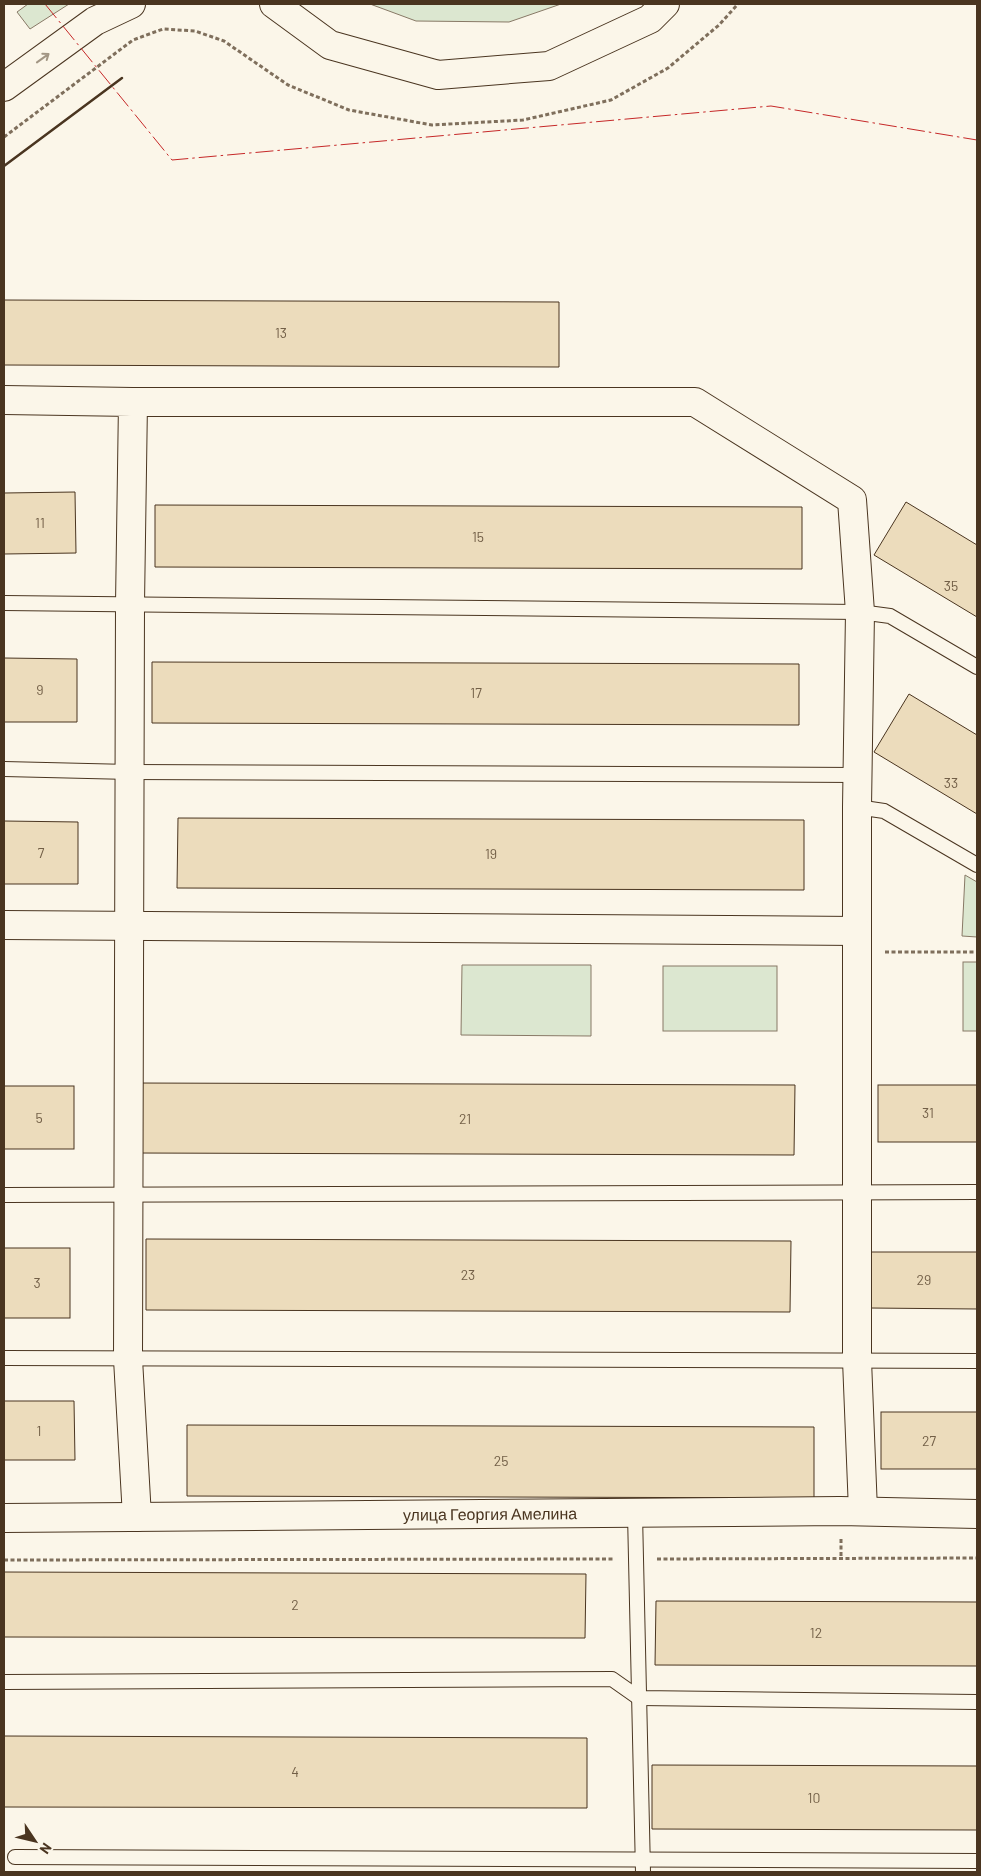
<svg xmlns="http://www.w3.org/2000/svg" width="981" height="1876" font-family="Barlow,sans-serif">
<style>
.green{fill:#dce7d0;stroke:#887966}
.building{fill:#ecdcbc;stroke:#4a3520}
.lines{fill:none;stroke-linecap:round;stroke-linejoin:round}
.lane-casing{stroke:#4a3520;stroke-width:16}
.street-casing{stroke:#4a3520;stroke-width:30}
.secondary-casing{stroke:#4a3520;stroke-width:30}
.path{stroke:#7f6f5c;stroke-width:3;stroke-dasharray:4 2.5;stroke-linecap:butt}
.lane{stroke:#fbf6e9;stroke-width:14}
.street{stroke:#fbf6e9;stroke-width:28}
.secondary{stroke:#fbf6e9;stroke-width:28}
.wall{stroke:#4a3520;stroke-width:2.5}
.power{stroke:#c62828;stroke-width:1;stroke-dasharray:18 4 2.5 4;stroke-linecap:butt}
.oneway{stroke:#a29684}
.labels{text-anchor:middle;stroke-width:4;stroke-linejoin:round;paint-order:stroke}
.number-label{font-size:14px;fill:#725f47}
.street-label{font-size:16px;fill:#4a3520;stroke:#fbf6e9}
</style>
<rect width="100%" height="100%" fill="#fbf6e9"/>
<g class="green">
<path d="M28,4H69L30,29L17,12Z"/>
<path d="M370,4H561L509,22L416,21Z"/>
<path d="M965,875L977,882V937L962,936Z"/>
<rect x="963" y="962" width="14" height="69"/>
<path d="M462,965H591V1036L461,1035Z"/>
<rect x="663" y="966" width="114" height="65"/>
</g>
<g class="building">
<path d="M4,300L559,302V367L4,365Z"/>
<path d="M75,492L76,553L4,554V493Z"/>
<path d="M906,502L977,545V617L874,555Z"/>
<path d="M155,505L802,507V569L155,567Z"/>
<path d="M4,658L77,659V722H4Z"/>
<path d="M152,662L799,664V725L152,723Z"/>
<path d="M909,694L977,735V814L874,752Z"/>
<path d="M178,818L804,820V890L177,888Z"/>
<path d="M4,821L78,822V884H4Z"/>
<path d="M136,1083L795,1085L794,1155L136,1153Z"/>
<rect x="878" y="1085" width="99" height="57"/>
<rect x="4" y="1086" width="70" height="63"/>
<path d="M146,1239L791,1241L790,1312L146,1310Z"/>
<rect x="4" y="1248" width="66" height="70"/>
<path d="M870,1252H977V1309L870,1308Z"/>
<path d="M4,1401H74L75,1460H4Z"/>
<rect x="881" y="1412" width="96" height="57"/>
<path d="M187,1425L814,1427V1498L187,1496Z"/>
<path d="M4,1572L586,1574L585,1638L4,1637Z"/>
<path d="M656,1601L977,1602V1666L655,1665Z"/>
<path d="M4,1736L587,1738V1808L4,1807Z"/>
<path d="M652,1765L977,1766V1830L652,1829Z"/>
</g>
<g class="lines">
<g class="lane-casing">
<g id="lane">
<path d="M4,603L860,612L890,616L977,667"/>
<path d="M4,769L130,772L857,775"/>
<path d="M857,807L884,811L977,865"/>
<path d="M4,1195L977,1192"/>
<path d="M4,1358L977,1361"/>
<path d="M635,1514L643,1872"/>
<path d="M4,1682L612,1679L639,1698L977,1702"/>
<path d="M15,1857L977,1861"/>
</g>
</g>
<g class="street-casing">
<g id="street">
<path d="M4,400L133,402L130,604L128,1359L137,1517"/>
<path d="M133,402H695L852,500L860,612L857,807V1360L863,1511"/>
<path d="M4,925L857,931"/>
<path id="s1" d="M4,1518L840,1511L977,1514"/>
</g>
</g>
<g class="secondary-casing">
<g id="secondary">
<path d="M274,4L330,45L438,75L549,66L650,19L665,4"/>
<path d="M4,87L95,21L131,4"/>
</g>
</g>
<g class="path">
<path d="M4,137L133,40L163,29L195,31L224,41L288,85L349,110L432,125L523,120L611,100L668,68L719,25L738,4"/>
<path d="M885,952H977"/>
<path d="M841,1539V1558"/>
<path d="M657,1559L977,1558"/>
<path d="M4,1560L613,1559"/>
</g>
<use href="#lane" class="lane"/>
<use href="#street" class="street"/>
<use href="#secondary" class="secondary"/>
<path class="wall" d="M4,166L122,78"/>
<path class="power" d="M45,4L172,160L771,106L977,140"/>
</g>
<defs><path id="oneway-shaft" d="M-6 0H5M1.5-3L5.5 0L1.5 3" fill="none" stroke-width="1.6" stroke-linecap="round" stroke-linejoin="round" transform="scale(1.25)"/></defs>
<use class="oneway" href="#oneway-shaft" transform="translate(43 58) rotate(-36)"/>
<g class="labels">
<g class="number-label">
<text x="281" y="338">13</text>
<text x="40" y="528">11</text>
<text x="478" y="542">15</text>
<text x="951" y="591">35</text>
<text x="40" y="695">9</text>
<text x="476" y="698">17</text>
<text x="951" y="788">33</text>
<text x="41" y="858">7</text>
<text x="491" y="859">19</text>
<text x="928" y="1118">31</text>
<text x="39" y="1123">5</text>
<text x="465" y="1124">21</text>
<text x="468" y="1280">23</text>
<text x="924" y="1285">29</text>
<text x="37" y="1288">3</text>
<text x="39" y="1436">1</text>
<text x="929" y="1446">27</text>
<text x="501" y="1466">25</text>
<text x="295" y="1610">2</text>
<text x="816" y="1638">12</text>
<text x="295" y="1777">4</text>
<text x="814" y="1803">10</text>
</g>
<g class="street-label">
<text dy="6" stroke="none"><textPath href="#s1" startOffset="486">улица Георгия Амелина</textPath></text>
</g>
</g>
<rect width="981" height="1876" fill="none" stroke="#4a3520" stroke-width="10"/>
<g transform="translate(35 1841) rotate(125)" stroke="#fbf6e9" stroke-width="4" paint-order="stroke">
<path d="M0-4L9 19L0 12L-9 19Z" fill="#4a3520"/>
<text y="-8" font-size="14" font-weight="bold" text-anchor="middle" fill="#4a3520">N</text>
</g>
</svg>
